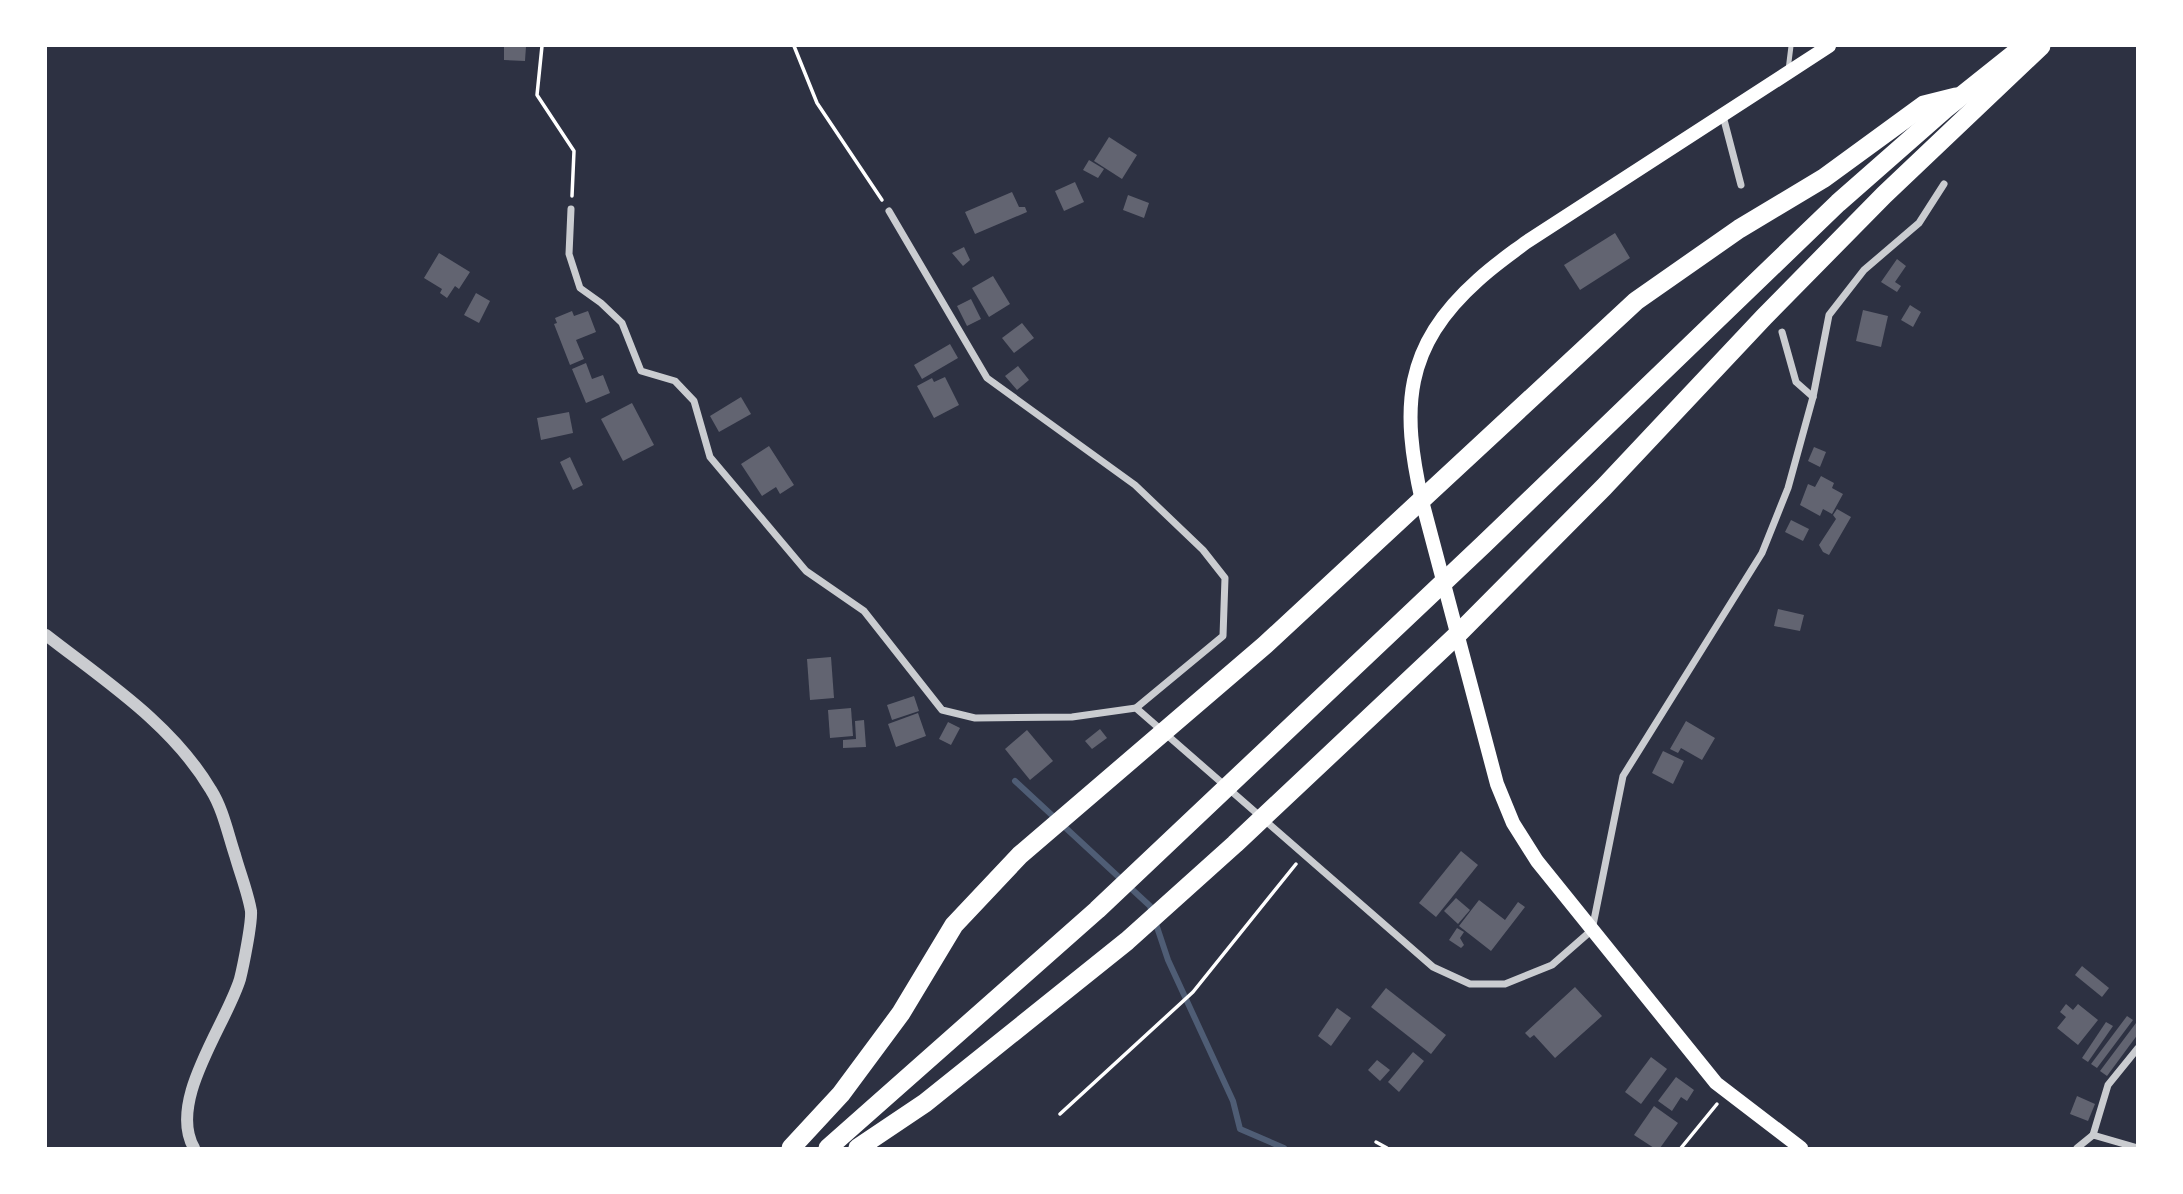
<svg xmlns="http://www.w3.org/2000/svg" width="2183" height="1194" font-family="Commissioner,sans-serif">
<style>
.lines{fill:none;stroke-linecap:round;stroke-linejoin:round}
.stream{stroke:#4f5d75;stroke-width:6}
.building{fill:#626471}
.path{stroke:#fff;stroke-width:3.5}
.service{stroke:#caccd0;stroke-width:5}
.minor{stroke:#caccd0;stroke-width:7}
.tertiary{stroke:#caccd0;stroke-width:12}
.secondary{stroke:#fff;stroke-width:14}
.trunk{stroke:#fff;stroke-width:19}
</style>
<rect width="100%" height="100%" fill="#2d3142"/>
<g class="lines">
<path class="stream" d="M1015,781L1150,906L1168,960L1233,1101L1240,1129L1284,1148"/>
</g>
<g class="building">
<path d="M504,46H526L525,61L504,60Z"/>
<path d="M1109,137L1137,155L1122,179L1094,161Z"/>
<path d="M1089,160L1104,169L1098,178L1083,170Z"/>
<path d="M1075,182L1084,202L1064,211L1055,191Z"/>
<path d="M1012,192L1019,207H1025L1027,212L975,234L965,212Z"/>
<path d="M1128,195L1149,203L1144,218L1123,210Z"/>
<path d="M1615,233L1630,258L1580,290L1564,265Z"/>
<path d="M964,247L970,260L963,266L952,253Z"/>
<path d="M439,253L470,272L459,289L455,286L447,298L440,293L442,289L424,278Z"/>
<path d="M1897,259L1906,266L1895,282L1901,286L1897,292L1881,282Z"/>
<path d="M993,276L1010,304L989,317L972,288Z"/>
<path d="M476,293L490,301L479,323L464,315Z"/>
<path d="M971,299L981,319L967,326L957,306Z"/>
<path d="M1910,305L1921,312L1913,327L1901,320Z"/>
<path d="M1863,310L1888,316L1881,347L1856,341Z"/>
<path d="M572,311L574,316L588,311L596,332L576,340L584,359L570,365L554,324L557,323L555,318Z"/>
<path d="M1022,323L1034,338L1014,353L1002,338Z"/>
<path d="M950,344L958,358L922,379L914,365Z"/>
<path d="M586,363L592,379L603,375L610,393L586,403L572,369Z"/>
<path d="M1018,366L1029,380L1017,390L1005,376Z"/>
<path d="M945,377L959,405L934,418L917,386L932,378L934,382Z"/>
<path d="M741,397L751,414L719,432L710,416Z"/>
<path d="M632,403L654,445L623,461L601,419Z"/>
<path d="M569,412L573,433L541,440L537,418Z"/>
<path d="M769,446L794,485L780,494L776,487L762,496L741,464Z"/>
<path d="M1814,447L1826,452L1820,467L1808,461Z"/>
<path d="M570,457L583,485L573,490L560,462Z"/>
<path d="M1821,476L1834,483L1832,488L1843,494L1832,514L1823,509L1820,516L1800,505L1808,484L1815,487Z"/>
<path d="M1837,509L1851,517L1829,555L1823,552L1819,545L1836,519L1833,515Z"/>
<path d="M1791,520L1809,529L1803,541L1785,532Z"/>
<path d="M1778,609L1804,615L1800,631L1774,626Z"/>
<path d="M831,657L834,698L810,700L807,659Z"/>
<path d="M914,696L919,711L892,720L887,705Z"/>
<path d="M851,708L853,736L830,738L828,710Z"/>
<path d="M918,713L926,736L896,747L888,724Z"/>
<path d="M864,720L866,747L843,748V740L856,739L855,721Z"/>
<path d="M1686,721L1715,738L1702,760L1681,748L1678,753L1670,749Z"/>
<path d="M948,722L960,728L951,745L939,739Z"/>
<path d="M1100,729L1107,738L1092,749L1085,741Z"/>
<path d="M1027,730L1053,761L1030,780L1005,749Z"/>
<path d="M1663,751L1684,761L1673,784L1652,773Z"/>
<path d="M1461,851L1478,865L1436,917L1419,903Z"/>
<path d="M1456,898L1470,910L1458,924L1444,911Z"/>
<path d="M1479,900L1505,920L1518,902L1525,907L1491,951L1459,926Z"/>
<path d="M1457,928L1464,932L1460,938L1464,945L1461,948L1449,940Z"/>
<path d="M2082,966L2109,988L2102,997L2075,975Z"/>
<path d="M1575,987L1602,1016L1555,1058L1534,1035L1530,1038L1525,1033Z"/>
<path d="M1386,988L1446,1035L1431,1054L1371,1007Z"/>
<path d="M2066,1004L2073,1010L2078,1004L2098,1020L2078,1045L2057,1028L2066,1017L2060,1012Z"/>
<path d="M1337,1008L1351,1018L1331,1046L1318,1036Z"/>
<path d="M2127,1016L2133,1020L2097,1068L2091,1064Z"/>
<path d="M2106,1022L2113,1026L2088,1062L2082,1058Z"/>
<path d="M2136,1023L2138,1034L2107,1076L2100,1071Z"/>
<path d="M1413,1052L1424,1061L1399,1092L1388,1082Z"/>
<path d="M1651,1057L1667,1069L1641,1104L1625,1092Z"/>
<path d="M1377,1060L1390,1070L1380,1081L1368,1070Z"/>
<path d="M1676,1077L1694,1090L1687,1101L1681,1097L1672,1111L1658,1101Z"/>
<path d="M2077,1096L2095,1104L2088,1121L2070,1114Z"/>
<path d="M1654,1106L1678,1123L1660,1148H1654L1634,1135Z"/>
</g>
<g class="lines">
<g class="path">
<path d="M542,46L537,95L574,151L572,196"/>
<path d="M794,46L817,103L882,200"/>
<path d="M1060,1114L1193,992L1296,864"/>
<path d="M1376,1142L1387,1148"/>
<path d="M1681,1148L1717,1104"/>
</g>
<path class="service" d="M1788,70L1791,46"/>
<g class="minor">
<path d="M1723,116L1741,185"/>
<path d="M571,209L569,254L580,288L601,303L622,323L641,371L675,381L694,401L710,457L806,571L864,611L942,710L975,718L1072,717L1136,708L1433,967L1470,984H1505L1552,965L1592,930L1623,776L1762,553L1788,488L1813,397L1829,315L1864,270L1919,223L1944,184"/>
<path d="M889,211L987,378L1135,485L1203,550L1225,578L1223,636L1136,708"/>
<path d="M1782,332L1796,382L1813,397"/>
<path d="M2093,1135L2108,1085L2138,1048"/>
<path d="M2077,1148L2093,1135L2138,1148"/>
</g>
<path class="tertiary" d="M46,635C105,681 172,724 211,790C223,809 228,834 235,855C240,873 248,893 251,911C252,923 243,967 240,979C226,1025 167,1101 194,1148"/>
<path class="secondary" d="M1801,1148L1716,1083L1537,861L1513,823L1497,784L1422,501C1401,408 1403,347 1478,280C1493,266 1509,255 1525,243L1829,46"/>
<g class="trunk">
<path d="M791,1148L841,1094L901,1013L954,925L1020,855L1265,645L1636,301L1739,229L1824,178L1924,105L1956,97"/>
<path d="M828,1148L1097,910L1484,544L1838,203L1945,109L2024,46"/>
<path d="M858,1148L925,1103L1127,941L1235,844L1457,635L1604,487L1764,317L1884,195L2041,46"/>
</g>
</g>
<rect width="2183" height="1194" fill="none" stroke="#ffffff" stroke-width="94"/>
</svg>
